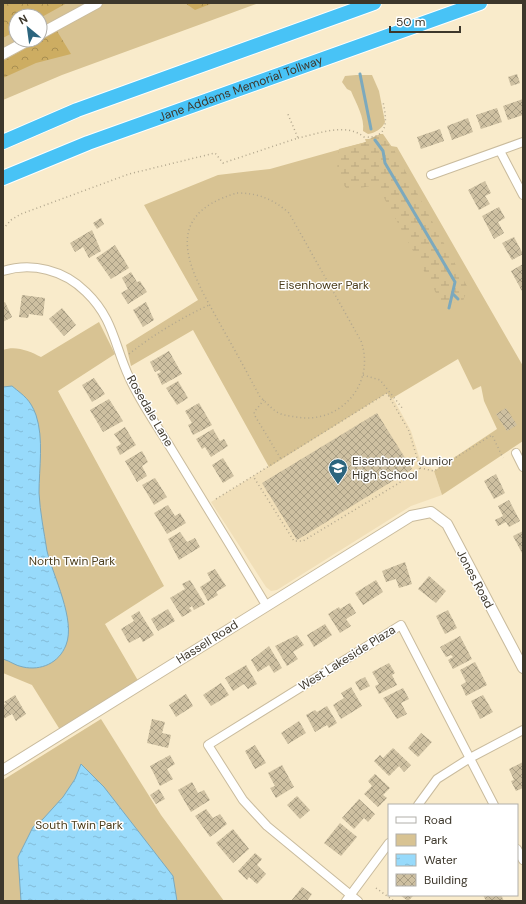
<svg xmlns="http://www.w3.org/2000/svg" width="526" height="904" font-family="'DM Sans',sans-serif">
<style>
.built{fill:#f1dfb8}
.green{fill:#d8c393;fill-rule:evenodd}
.forest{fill:url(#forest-crowns)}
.wetland{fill:url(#wetland-marsh)}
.water{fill:url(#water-ripples);stroke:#7ca9bd}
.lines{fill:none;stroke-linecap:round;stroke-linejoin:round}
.stream{stroke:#7ca9bd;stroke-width:3}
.building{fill:url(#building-cross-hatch)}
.minor-casing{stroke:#c9bb9d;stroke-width:10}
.tertiary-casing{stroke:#c9bb9d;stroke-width:12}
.motorway-casing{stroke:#fff;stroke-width:16}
.path{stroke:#b2a78e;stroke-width:1.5;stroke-dasharray:1 3;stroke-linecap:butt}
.minor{stroke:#fff;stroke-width:8}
.tertiary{stroke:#fff;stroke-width:10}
.motorway{stroke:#48c3f6;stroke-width:14}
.labels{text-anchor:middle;stroke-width:3;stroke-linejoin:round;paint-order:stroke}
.street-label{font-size:12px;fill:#3d372b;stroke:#fff}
.park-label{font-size:12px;fill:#4c3e1d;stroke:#fff}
.poi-label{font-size:12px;fill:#3d372b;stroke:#fff;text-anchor:start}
</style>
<defs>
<pattern id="forest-crowns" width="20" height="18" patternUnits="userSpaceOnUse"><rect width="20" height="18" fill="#cdad62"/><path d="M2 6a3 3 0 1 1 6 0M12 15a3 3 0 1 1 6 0" fill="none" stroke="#a88e51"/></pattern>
<pattern id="wetland-marsh" width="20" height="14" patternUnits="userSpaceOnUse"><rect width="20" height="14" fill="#d8c393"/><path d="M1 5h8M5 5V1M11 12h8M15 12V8" fill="none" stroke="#baa87f"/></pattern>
<pattern id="water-ripples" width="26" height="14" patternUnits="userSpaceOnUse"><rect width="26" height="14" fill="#97dafb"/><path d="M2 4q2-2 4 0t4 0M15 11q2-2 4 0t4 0" fill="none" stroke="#83bcd7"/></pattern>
<pattern id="building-cross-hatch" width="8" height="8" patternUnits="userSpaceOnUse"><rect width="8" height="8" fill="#cec0a1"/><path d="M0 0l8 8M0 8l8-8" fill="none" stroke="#a89d83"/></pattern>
</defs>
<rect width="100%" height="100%" fill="#f9ebcb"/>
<path class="built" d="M387,393L391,399L393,398L411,431L422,466L430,467L434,471L442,495L411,506L277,590L271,591L266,587L211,502Z"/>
<g class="green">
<path d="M3,3H259L62,75L3,100ZM16,16H40V40H16Z"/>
<path d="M356,75H372L379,91L385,122C382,129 375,133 368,134L363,131C365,118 356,103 351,91L347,89L342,82L345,76Z"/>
<path d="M366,142L397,147L523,366V441L442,495L434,471L497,429L484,401L481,386L473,390L458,359L391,399L387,393L269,467L193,330L131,366L126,345L198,300L144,205L218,175L270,169Z"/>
<path d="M99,322L115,354L58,391L164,586L105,624L140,684L62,733L32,685L3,673V350C15,345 30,351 41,357Z"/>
<path d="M101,719L161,815L224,901H3V780Z"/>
</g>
<g class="forest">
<path d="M3,3H67L40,18V16H16V31L3,38Z"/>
<path d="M185,3H213L195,10Z"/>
<path d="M57,31L71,54L36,63L3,78V61Z"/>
</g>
<path class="wetland" d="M380,134H383L394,150L468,288L463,301L442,304L377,185L348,190C334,175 337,168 339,149L366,142L365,139H369Z"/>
<g class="water">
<path d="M12,386C24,396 30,399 36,415C44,439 39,468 39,493C40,512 44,532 47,551C53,576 76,620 66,645C59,663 41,671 23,667C16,666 10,661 3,659V387Z"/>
<path d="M81,764L104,787L173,876L177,901H21L18,857L33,827L43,819L63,797L75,779Z"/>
</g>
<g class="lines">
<g class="stream">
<path d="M360,74L371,129"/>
<path d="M375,140L383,151L385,163L455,282L449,308"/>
<path d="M453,294L458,299"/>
</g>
</g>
<g class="building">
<path d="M517,74L520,83L511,86L508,77Z"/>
<path d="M523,99V115L508,120L503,106Z"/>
<path d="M497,108L502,122L481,129L476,115Z"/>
<path d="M468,118L473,132L452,140L447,126Z"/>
<path d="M440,129L444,141L421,149L417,137Z"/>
<path d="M485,181L491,193L485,196L490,204L479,210L468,190Z"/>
<path d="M499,207L505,218L498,222L504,233L494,239L482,216Z"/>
<path d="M101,218L104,224L97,229L93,223Z"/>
<path d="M92,230L101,251L89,258L83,247L75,252L70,243Z"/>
<path d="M514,237L523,254L512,260L502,243Z"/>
<path d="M115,245L129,268L111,279L96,258Z"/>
<path d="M523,264V293L511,271Z"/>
<path d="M131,272L137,282L140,281L147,292L128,304L121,293L128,289L122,278Z"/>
<path d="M22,295L45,298L43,316L29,314L28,318L19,317Z"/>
<path d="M5,302L12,317L3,322V303Z"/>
<path d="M146,302L154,320L143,327L133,310Z"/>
<path d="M62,308L76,325L64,336L49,319Z"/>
<path d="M169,351L182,374L162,385L157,374L161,372L159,370L155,372L150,362Z"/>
<path d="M94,378L105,394L92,402L82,385Z"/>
<path d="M178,381L188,398L177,405L166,388Z"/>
<path d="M109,399L123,421L103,432L90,410Z"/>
<path d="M199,403L212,425L193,435L188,425L192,423L185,411Z"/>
<path d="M506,408L517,425L507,431L496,414Z"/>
<path d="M377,413L412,469L297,540L262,483Z"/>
<path d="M125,427L136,445L120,455L116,447L121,444L114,434Z"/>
<path d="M213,429L220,441L224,439L228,446L211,457L205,447L202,449L196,439Z"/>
<path d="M142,451L148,462L142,466L147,476L137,482L125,461Z"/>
<path d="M223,458L234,476L223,483L212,465Z"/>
<path d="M496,474L505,493L494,499L484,481Z"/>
<path d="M155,478L167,497L154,505L142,485Z"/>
<path d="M509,500L520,521L509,527L506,522L498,526L495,520L503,516L498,506Z"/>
<path d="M168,505L175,516L180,513L186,523L167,534L154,513Z"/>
<path d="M523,531V555L513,536Z"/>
<path d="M180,532L187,542L195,538L200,547L179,560L168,539Z"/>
<path d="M405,562L412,584L399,588L396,579L386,582L382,571Z"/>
<path d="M215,569L226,586L216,592L218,595L208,601L200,587L211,580L207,573Z"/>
<path d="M429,576L446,591L436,603L418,589Z"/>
<path d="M190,580L205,604L194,610L192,606L189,608L192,611L182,617L170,598L185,589L182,584Z"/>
<path d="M376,580L383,592L363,605L355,593Z"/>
<path d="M350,603L356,613L346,619L351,626L340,633L328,614L339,607L340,609Z"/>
<path d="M168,609L175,621L158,631L151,619Z"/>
<path d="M448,610L457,628L445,634L436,616Z"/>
<path d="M139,611L154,635L143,642L140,637L129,643L121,629L134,621L131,616Z"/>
<path d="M325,624L332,635L314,647L307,635Z"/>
<path d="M297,635L304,645L293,652L298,659L287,666L275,646Z"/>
<path d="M460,636L472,659L453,669L448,660L453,657L451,655L446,657L440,647Z"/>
<path d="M269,646L282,668L274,673L269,665L258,672L251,660Z"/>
<path d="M475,662L487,685L466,696L461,685L466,682L460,670Z"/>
<path d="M389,663L395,673L392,675L397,685L379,694L375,686L379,684L372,672Z"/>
<path d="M246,665L257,684L248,689L244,684L233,691L225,678Z"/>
<path d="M365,677L370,686L360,691L355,682Z"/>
<path d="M221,683L229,695L211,706L203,695Z"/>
<path d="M351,687L362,706L341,719L333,705L344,698L341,693Z"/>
<path d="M403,688L409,699L401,703L407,714L397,719L383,698Z"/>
<path d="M186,694L193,706L176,717L169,705Z"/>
<path d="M15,695L26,714L16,721L12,714L3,719V705L6,704L4,702Z"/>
<path d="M483,695L493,712L480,719L471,701Z"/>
<path d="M327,706L337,723L329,728L327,725L315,732L306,715L315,710L317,712Z"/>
<path d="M152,719L165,722L162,733L171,735L168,748L147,743Z"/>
<path d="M299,721L306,733L288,744L281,733Z"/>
<path d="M421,733L432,742L418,757L408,748Z"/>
<path d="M255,745L266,763L255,769L245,751Z"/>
<path d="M393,748L411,765L404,772L399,766L389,776L374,761L380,755L383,758Z"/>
<path d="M170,755L175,764L167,769L173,779L160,786L150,766Z"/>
<path d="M523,762V788L516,791L511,781L514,780L509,769Z"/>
<path d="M282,765L294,787L276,798L270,788L275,786L268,773Z"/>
<path d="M375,774L390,788L383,795L387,798L378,807L364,794L372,786L368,781Z"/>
<path d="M192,782L198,793L204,790L210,800L191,812L178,790Z"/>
<path d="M159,789L165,799L156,804L150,795Z"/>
<path d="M297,796L310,810L300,819L287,805Z"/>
<path d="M359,799L375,814L368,822L364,818L354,829L342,818Z"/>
<path d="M206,809L213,818L220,814L227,824L210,837L195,816Z"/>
<path d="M340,823L357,837L341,856L324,843Z"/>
<path d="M233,829L249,849L233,863L216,843Z"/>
<path d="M255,853L262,859L257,865L266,874L257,884L249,877L247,880L238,871Z"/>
<path d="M302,887L312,894L307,901H291Z"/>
<path d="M400,895H414L408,901Z"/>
<path d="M483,895H501L504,901H486Z"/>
</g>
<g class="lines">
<g class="minor-casing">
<g id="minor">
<path d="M500,151L523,195"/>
<path d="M431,175L523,142"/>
<path d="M3,271C32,262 64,270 86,292C114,319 114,345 129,377C140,402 158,427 172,450C204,502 235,553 266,605"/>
<path d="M516,453L523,467"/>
<path d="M418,805L437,779L470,758L523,730"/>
<path d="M517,849L523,860"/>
<path d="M346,901L389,843"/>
<path d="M358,901L267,826L243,800L208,745L401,625L494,805"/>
</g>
</g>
<g class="tertiary-casing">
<g id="tertiary">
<path d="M40,34L97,3"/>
<path d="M3,54L29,40"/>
<path d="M3,770L411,516L431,512L447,524L523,668"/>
</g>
</g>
<g class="motorway-casing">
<g id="motorway">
<path d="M3,142L77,110L374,3"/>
<path id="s1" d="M3,178L88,143L480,3"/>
</g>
</g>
<g class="path">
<path d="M298,138C318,134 346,122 364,137C389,139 387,120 383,102"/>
<path d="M237,193C258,193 273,199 289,213L361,341C376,383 341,425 296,417C291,416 286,416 281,414C273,411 267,403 260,397C247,372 233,347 219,322C191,272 157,216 237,193Z"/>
<path d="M3,229L11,220L21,214L129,174L215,153L223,163L298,138L287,112"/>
<path d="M129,354C153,335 181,318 209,305"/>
<path d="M363,375L380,380L403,409"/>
<path d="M264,400L254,412L255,416L281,459"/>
<path d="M420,468L434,471L492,435L503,458"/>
<path d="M216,499L387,393L409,431L420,468L414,474L303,541H294L253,476"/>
<path d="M376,888L394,901"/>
</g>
<use href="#minor" class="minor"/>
<use href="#tertiary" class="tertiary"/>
<use href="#motorway" class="motorway"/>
</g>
<defs>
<g id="school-pin" transform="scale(1)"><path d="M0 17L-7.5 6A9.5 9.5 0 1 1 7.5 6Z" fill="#2c657e" stroke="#fff"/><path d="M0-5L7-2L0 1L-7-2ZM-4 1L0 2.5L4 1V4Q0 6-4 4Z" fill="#fff"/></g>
</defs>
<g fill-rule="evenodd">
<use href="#school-pin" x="338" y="468"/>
</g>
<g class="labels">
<g class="street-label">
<text dy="4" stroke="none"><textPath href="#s1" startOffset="254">Jane Addams Memorial Tollway</textPath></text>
<text transform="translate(150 411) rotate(60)" y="4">Rosedale Lane</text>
<text transform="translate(475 579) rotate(62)" y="4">Jones Road</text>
<text transform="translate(207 642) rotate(-32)" y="4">Hassell Road</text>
<text transform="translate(347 658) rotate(-32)" y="4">West Lakeside Plaza</text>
</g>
<g class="park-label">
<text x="324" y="289">Eisenhower Park</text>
<text x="72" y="565">North Twin Park</text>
<text x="79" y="829">South Twin Park</text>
</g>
<g class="poi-label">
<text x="352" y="465">Eisenhower Junior<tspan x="352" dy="14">High School</tspan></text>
</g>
</g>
<rect width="526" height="904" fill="none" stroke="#3d372b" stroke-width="8"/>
<rect x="388" y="804" width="130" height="92" fill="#ffffff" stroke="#b1afaa"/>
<rect x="396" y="817" width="20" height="6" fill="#ffffff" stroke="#b1afaa"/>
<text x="424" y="824" font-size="12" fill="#3d372b">Road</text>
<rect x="396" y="834" width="20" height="12" fill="#d8c393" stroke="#b1afaa"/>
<text x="424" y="844" font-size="12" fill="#3d372b">Park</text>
<rect x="396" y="854" width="20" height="12" fill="url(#water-ripples)" stroke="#b1afaa"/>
<text x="424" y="864" font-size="12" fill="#3d372b">Water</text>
<rect x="396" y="874" width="20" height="12" fill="url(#building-cross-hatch)" stroke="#b1afaa"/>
<text x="424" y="884" font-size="12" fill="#3d372b">Building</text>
<g transform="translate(28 28) rotate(331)"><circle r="19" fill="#ffffff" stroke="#b1afaa"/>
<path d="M0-3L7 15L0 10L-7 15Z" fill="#2c657e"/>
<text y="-6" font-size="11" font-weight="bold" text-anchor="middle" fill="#3d372b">N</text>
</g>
<path d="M390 26v6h70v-6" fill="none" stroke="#3d372b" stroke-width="2"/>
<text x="396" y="26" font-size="12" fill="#3d372b" stroke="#ffffff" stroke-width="3" paint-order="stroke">50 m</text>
</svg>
